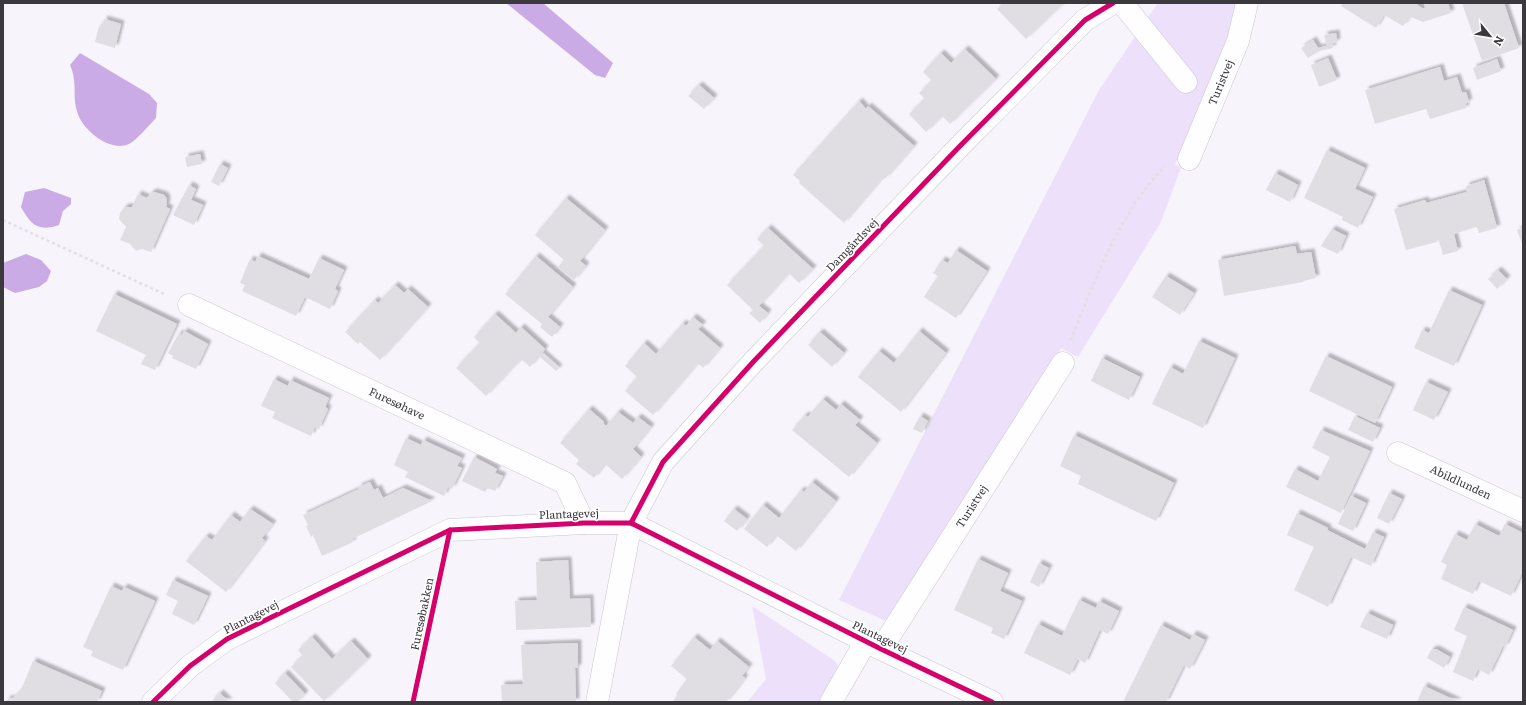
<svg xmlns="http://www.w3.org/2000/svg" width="1526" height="705" font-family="Literata,serif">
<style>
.green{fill:#ede0fa}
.water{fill:#caabe5}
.building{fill:#e0dde3;filter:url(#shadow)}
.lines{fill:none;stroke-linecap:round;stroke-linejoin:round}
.minor-casing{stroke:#cbc8ce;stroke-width:23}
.path{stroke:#e1e0e2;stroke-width:2.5;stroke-dasharray:3 3;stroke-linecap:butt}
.minor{stroke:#fefdff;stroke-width:22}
.cycleway-casing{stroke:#fff;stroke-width:8}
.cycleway{stroke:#d6006c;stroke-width:5}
.labels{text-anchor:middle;stroke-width:3.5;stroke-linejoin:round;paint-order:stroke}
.street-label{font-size:11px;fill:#3b393e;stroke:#fff}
</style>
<defs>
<filter id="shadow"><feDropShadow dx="3.5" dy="-3.5" stdDeviation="1" flood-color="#0004"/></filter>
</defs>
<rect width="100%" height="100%" fill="#f8f4fc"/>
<g class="green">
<path d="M1160,3H1240L1210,94L1175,164L1181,168L1160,224L1078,357L1061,348L1050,370L888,622L839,600L1099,90L1157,4Z"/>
<path d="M752,606L835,661L838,665L836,675L820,702H747L766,679Z"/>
</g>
<g class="water">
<path d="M506,3H543L613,63L605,78L595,75Z"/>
<path d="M80,53L149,94L157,103L156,118C149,125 137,140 129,144C110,153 81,129 77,111C72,94 78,83 70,65Z"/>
<path d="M44,188L71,198V204L63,211L59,225C38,232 31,225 21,207L25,192Z"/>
<path d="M26,254L41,260L51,271L47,281L39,287L15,293L3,287V263Z"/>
</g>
<g class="building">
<path d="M1003,3H1064L1026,39L997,9Z"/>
<path d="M1343,3H1419L1417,5L1422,8H1425L1424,3H1448L1451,13L1423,22L1411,17L1409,20L1408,19L1403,26L1384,15L1376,28L1341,6Z"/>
<path d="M1462,3H1504L1519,48L1482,61Z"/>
<path d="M104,19L121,24L115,48L95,42L99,26L102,27Z"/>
<path d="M1336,33L1337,42L1332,44L1333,48L1319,51L1308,58L1301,48L1313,40L1318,48L1327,46L1324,35Z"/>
<path d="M965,49L996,79L950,124L942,116L926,132L909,114L925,99L919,93L932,81L923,72L941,53L951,63Z"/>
<path d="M1328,58L1337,80L1319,87L1311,65Z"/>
<path d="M1497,59L1501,71L1477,80L1473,68Z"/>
<path d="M1440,67L1444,81L1457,77L1462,93L1466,92L1469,102L1465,104L1466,108L1430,119L1426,109L1375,124L1365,90Z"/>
<path d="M699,85L714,98L704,109L688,96Z"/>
<path d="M859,101L866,109L868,106L914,146L885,179L883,177L844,223L799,183L800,181L793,175Z"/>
<path d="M1327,150L1365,168L1355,189L1373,197L1358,228L1342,220L1343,217L1304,198Z"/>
<path d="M200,154L202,164L187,167L185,157Z"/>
<path d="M220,164L228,168L219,186L211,182Z"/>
<path d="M1275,173L1298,185L1290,202L1266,190Z"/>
<path d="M1484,180L1497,228L1479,233L1477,227L1454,234L1458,251L1443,255L1438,238L1436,239L1437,242L1406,250L1394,209L1425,200L1426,203L1467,192L1466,186Z"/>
<path d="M189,185L196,189L191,200L203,205L194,225L173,215Z"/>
<path d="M154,192L164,195L167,199L166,207L170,209L151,252L142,249L136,251L130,244L120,240L126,227L119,219L120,213L125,207H132L138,194L147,198L151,193Z"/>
<path d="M566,198L605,230L580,261L586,266L574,280L558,267L564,260L535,235Z"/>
<path d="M768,228L813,269L799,283L789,273L759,306L768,313L760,323L749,313L753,310L727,285L764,246L757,239Z"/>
<path d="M1523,228V246L1517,230Z"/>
<path d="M1332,229L1346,236L1338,254L1321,246Z"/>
<path d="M1295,246L1297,254L1311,252L1316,278L1303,281V282L1224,296L1218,260Z"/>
<path d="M956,250L987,271L956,318L924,297L938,276L933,273L942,260L948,263Z"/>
<path d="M258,256L309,279L319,258L344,270L335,289L338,291L330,309L305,297L296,316L242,291L245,285L240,283L250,259L255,262Z"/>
<path d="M536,256L573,287L548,317L560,327L552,337L540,327L542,324L505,294Z"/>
<path d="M1498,270L1507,279L1497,289L1488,279Z"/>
<path d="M1166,276L1194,293L1180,315L1152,297Z"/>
<path d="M395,285L404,293L408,289L428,307L380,360L360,342L358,344L345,332L375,300L378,303Z"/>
<path d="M1449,290L1482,305L1454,366L1414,348L1422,330L1429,333Z"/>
<path d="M114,294L177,324L155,370L141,364L146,355L96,331Z"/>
<path d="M495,314L516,333L521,327L545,349L542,353L559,368L556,371L539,356L530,367L521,359L486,396L456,368L480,343L474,337Z"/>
<path d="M693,317L703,325L698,329L720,348L703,368L698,363L653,415L625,391L637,377L625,366L644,343L656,354L683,323L686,326Z"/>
<path d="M184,331L208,344L196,369L172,358L173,356L168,353L179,333L182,335Z"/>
<path d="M919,331L946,353L901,412L858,377L879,351L894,363Z"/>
<path d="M820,332L844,353L832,367L808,345Z"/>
<path d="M1199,341L1235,358L1203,428L1152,404L1170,367L1183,374Z"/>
<path d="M1326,356L1392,387L1375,423L1309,391Z"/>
<path d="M1102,358L1140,377L1129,400L1091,381Z"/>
<path d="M274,379L288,386L290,380L329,398L325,407L328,409L319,429L315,427L311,436L272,418L275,412L261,406Z"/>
<path d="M1426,382L1448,392L1434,420L1413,410Z"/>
<path d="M823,399L836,410L841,404L860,420L855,425L877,443L849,477L792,430L805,415L808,417Z"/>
<path d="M589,409L604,422L603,423L606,426L618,412L633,423L638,417L651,427L633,449L641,457L622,479L605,464L594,478L576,464L579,460L560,443Z"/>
<path d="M920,416L928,421L922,433L913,429Z"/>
<path d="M1355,416L1380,428L1373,442L1348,430Z"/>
<path d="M1321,430L1370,451L1341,513L1286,487L1295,469L1318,481L1330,457L1312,448Z"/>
<path d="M1074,435L1174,483L1156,521L1078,484L1081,476L1060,466Z"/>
<path d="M406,438L421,445L423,440L462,458L457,466L462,468L452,489L448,487L444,496L405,477L408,472L394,465Z"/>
<path d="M474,457L497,469L495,473L503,476L495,491L488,488L485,492L462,481Z"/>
<path d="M370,482L374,490L378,488L383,498L403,488L432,501L352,539L353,542L322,556L313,535L311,537L306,526L308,525L303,515L359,489L358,487Z"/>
<path d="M812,482L836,501L796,551L776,535L767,547L744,529L763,505L779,518L801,490L804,492Z"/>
<path d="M1389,493L1402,499L1389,524L1377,518Z"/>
<path d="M1351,496L1366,503L1353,531L1338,524Z"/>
<path d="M250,509L273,524L262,538L265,541L226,592L186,561L206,536L212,540L231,515L240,522Z"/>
<path d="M734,509L747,519L737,531L724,521Z"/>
<path d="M1297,513L1328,528L1327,530L1365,549L1373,532L1384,537L1371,566L1351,557L1328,607L1294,590L1314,547L1287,535Z"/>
<path d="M1475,524L1499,536L1505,524L1523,533V571L1511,596L1479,581L1473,594L1441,579L1447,565L1441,562L1455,534L1467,540Z"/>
<path d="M978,559L1008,573L1000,591L1022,601L1004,639L991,633L993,628L954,610Z"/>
<path d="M568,560L570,599L590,598L591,627L516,630L515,601L537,600L536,562Z"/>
<path d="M1039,563L1049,568L1039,587L1030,582Z"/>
<path d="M173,580L208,596L194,625L172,614L178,601L166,595Z"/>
<path d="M111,586L122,591L124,587L155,601L123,670L91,656L93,651L83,647Z"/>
<path d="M1079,600L1096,608L1099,601L1119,611L1108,634L1100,630L1085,663L1078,659L1070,675L1024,653L1038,624L1062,636Z"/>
<path d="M1464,607L1513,630L1505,647L1503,646L1489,675L1478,669L1473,681L1453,672L1467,636L1454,630Z"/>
<path d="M1367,613L1393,625L1387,639L1360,627Z"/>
<path d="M1161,625L1190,640L1193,634L1205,640L1190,669L1184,665L1166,702H1123Z"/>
<path d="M312,637L332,659L351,641L368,659L324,701L291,667L303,656L298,650Z"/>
<path d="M694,637L710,650L717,641L749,667L742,676L745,678L726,702H672L678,695L676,694L687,679L671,666Z"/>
<path d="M578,643V668H575L576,702H502L501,685L523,684L521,645Z"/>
<path d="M1436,649L1450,657L1444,668L1427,658L1431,650Z"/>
<path d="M33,661L102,691L97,702H5L9,698L11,700L21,690Z"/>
<path d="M285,673L305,694L297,702H293L275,683Z"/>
<path d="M1424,686L1459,702H1417Z"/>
<path d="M220,693L229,702H211Z"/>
</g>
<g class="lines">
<g class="minor-casing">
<g id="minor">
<path d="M1122,3L1186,82"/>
<path id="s1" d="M1189,159L1238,41L1247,3"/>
<path id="s2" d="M189,305L565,483L584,523"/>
<path id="s3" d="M1398,453L1523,511"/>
<path id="s4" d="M881,649L1063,363"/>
<path d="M153,702L190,666L227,639L450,530L584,523H631L881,649L992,702"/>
<path d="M597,702L631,523L663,462L754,361L959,147L1085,20L1113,3"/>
<path d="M831,702L866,641"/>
</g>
</g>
<g class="path">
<path d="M3,220L166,295"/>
<path d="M1071,340C1094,282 1120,211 1165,166"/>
</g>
<use href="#minor" class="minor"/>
<g class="cycleway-casing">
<g id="cycleway">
<path d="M631,523L663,462L754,361L959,147L1085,20L1113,3"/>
<path d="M153,702L190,666L227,639L450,530L584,523H631L881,649L992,702"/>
<path d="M413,702L450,530"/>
</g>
</g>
<use href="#cycleway" class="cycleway"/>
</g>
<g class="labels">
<g class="street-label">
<text dy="4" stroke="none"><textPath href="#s1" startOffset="83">Turistvej</textPath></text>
<text transform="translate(852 245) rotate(-46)" y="4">Damgårdsvej</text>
<text dy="4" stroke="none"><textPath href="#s2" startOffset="230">Furesøhave</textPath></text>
<text dy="4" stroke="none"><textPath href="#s3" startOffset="69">Abildlunden</textPath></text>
<text dy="4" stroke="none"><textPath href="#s4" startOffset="169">Turistvej</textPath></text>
<text transform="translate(569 514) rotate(-2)" y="4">Plantagevej</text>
<text transform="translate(422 614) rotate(-78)" y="4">Furesøbakken</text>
<text transform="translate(251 617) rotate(-27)" y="4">Plantagevej</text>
<text transform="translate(880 637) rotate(26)" y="4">Plantagevej</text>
</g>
</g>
<rect width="1526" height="705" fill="none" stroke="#3b393e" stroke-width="8"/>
<g transform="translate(1490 36) rotate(120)" stroke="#ffffff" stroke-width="3" paint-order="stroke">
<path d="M0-3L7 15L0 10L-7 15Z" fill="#3b393e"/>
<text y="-6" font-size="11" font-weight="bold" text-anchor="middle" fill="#3b393e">N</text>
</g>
</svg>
